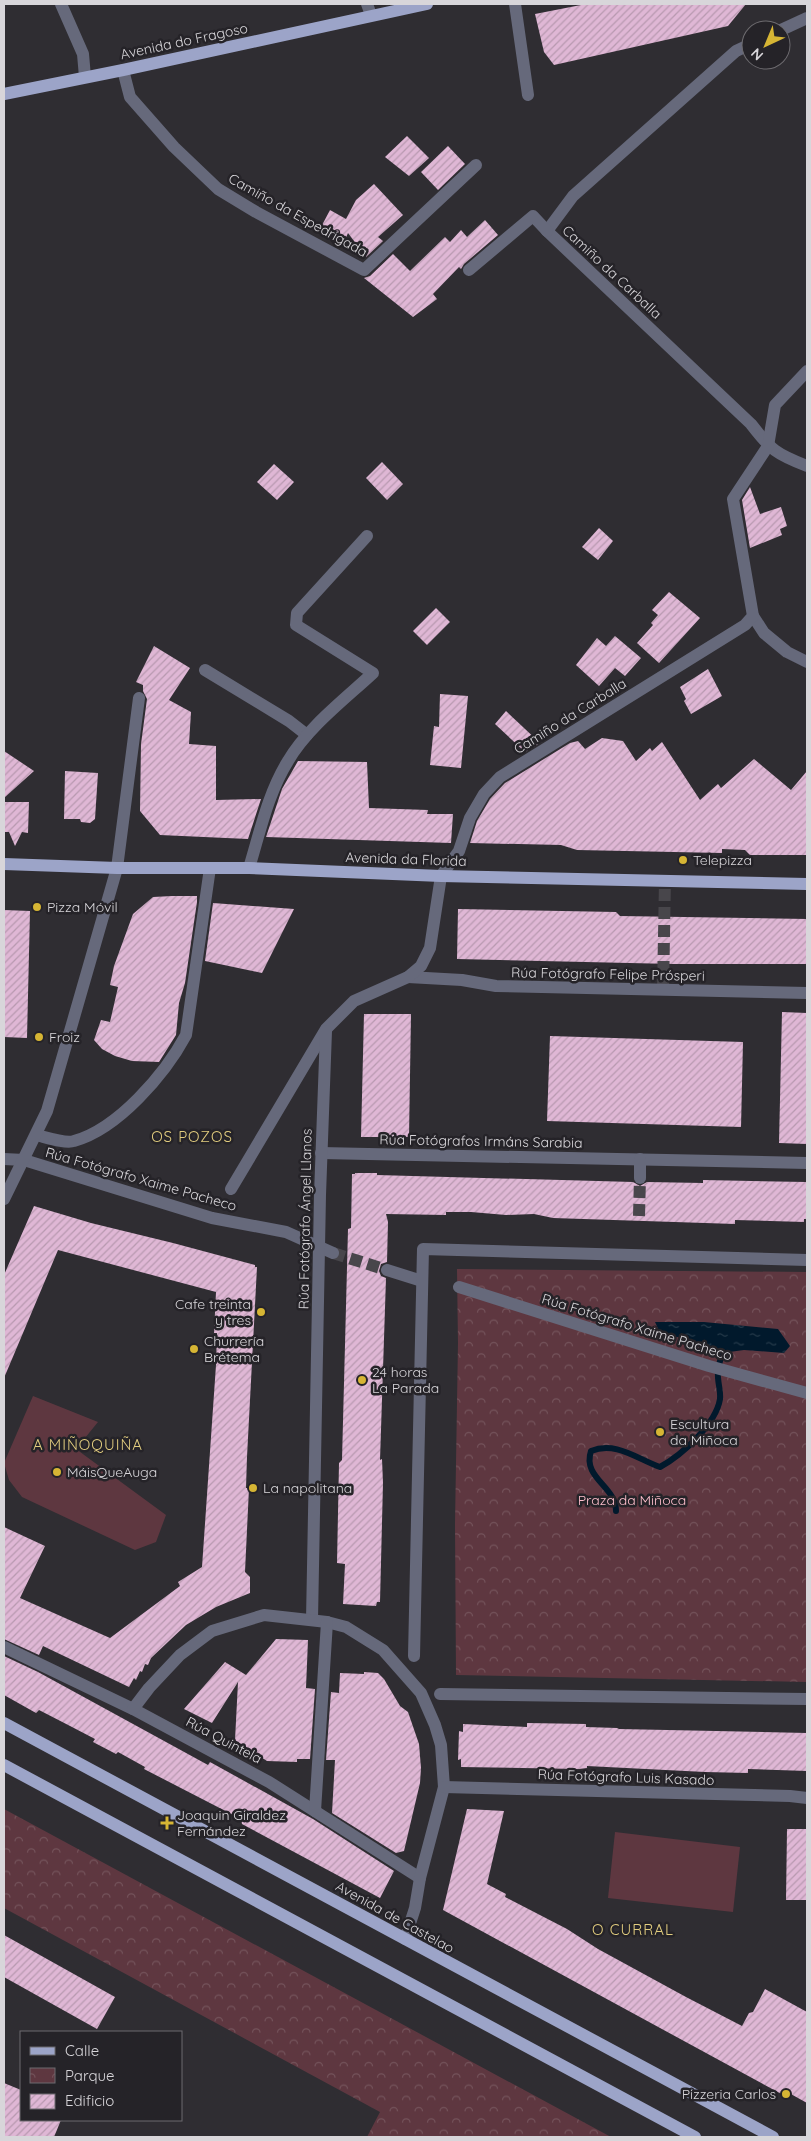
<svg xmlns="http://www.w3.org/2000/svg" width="811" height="2141" font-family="Quicksand,sans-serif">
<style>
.park{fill:url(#park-crowns)}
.pitch{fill:#5e3740}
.water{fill:url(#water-ripples)}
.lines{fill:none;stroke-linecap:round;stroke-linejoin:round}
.stream{stroke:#01192c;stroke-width:6}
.building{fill:url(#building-hatch)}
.minor-tunnel{stroke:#48464b;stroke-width:12;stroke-dasharray:12 6;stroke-linecap:butt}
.minor{stroke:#66697b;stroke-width:12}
.major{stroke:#9ca4c8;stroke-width:12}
.poi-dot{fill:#d6b534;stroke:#252328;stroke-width:2}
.labels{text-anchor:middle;stroke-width:5;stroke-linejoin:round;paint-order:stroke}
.street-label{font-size:14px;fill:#d8d6da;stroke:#252328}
.poi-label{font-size:14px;fill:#d8d6da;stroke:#252328;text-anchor:start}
.park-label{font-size:14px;fill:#febfcc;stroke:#252328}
.neighbourhood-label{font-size:15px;letter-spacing:1px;fill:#e2cd7f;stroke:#252328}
</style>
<defs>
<pattern id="park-crowns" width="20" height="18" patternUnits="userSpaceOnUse" patternTransform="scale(1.25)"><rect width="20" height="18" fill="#5e3740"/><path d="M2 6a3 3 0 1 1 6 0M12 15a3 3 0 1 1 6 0" fill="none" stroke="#74535b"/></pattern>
<pattern id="water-ripples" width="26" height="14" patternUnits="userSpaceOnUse" patternTransform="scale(1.25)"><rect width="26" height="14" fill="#01192c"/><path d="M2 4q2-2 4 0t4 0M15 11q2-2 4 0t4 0" fill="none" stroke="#253a4a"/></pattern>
<pattern id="building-hatch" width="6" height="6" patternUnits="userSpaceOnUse" patternTransform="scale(1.25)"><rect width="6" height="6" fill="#dfb7d5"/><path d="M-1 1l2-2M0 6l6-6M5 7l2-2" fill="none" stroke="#b899b0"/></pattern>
</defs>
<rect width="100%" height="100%" fill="#2f2d32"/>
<g class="park">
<path d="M457,1269L807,1272V1682L456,1675L455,1524L458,1343Z"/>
<path d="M4,1809L611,2137H367L380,2112L4,1908Z"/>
</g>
<g class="pitch">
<path d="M33,1396L98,1422L76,1449L166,1515L156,1542L135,1550L22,1497L9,1480L4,1463Z"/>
<path d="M615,1832L740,1847L733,1912L608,1898Z"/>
</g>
<path class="water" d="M655,1322H704L778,1329L790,1346L784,1353L744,1350L722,1353L707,1351L678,1337L666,1339L660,1333Z"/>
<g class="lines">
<path class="stream" d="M616,1511C616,1486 582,1478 591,1451C616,1441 637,1459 660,1467C682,1455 716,1424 720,1399C721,1390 717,1381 718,1372C718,1366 721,1359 722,1353"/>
</g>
<g class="building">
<path d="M586,4H746L728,26L554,65L544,52L535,14Z"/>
<path d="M407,136L429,158L409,176L385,157Z"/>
<path d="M448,146L465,164L438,190L421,172Z"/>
<path d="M374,184L403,215L378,237L383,241L366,257L348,233L344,242L320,229L330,210L346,219L356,200Z"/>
<path d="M485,220L498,235L464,264L461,269L459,267L433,294L437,299L413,317L364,278L370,276L393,254L410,271L445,237L450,242L461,230L467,237Z"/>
<path d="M382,462L403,484L387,500L366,478Z"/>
<path d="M274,464L294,482L277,500L257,482Z"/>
<path d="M750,487L760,514L781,507L787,526L780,529L782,535L750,548L742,500Z"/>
<path d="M599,528L613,541L598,560L582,547Z"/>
<path d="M669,592L700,618L659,663L637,643L653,625L651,623L658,615L652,610Z"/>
<path d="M436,608L450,622L427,645L413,631Z"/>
<path d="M615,636L641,658L625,676L615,668L599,686L576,665L597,638L606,646Z"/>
<path d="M154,646L190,668L169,700L191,712L189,744L216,746V800L261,799L248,839L160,835L140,811L141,744L147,699L143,691V685L136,682Z"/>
<path d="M708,669L722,696L691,714L684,701L686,699L680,687Z"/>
<path d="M440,694L468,696L461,768L430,765L434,726L439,727Z"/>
<path d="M506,711L540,743L525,752L495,724Z"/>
<path d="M602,738L623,741L636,761L650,748L652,751L662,742L700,800L718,784L721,788L754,759L791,790L807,771V855H750L745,850L722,849V853L577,850L561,845L470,843L477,821L490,799L505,783L570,743L578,741L585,749Z"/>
<path d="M4,751L34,771L4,798Z"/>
<path d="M298,761L367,762L369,808L428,810L427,814H453L451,843L266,837L282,789Z"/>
<path d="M65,771L98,773L95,819L90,823L81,822L80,819H64Z"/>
<path d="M4,802H29L28,833L22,832L15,846L9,832H4Z"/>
<path d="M172,896H197V902L185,983L179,1003L176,1035L159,1062L132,1061L115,1056L102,1049L94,1040L101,1020L110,1022L118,987L110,985L114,966L133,914L153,897Z"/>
<path d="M213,903L294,909L262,973L205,961Z"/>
<path d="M458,909L616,912L620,916L807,919V964H673L457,959Z"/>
<path d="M4,910L30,911L27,1038L4,1037Z"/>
<path d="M782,1012L807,1013V1144L779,1143Z"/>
<path d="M364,1014H411L409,1137H361Z"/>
<path d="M550,1036L743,1042L741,1127L547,1121Z"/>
<path d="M355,1173H377V1175L633,1182L640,1186L647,1182L703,1183V1180L806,1182L807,1219H804V1222L735,1220V1224L553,1218L534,1214L506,1215L471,1212H446V1215L386,1214L388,1222L387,1262L381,1264L379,1271L381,1276L386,1278L380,1460L382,1459L383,1483L380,1602H377L376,1606L343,1604L345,1564L337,1563L339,1463L342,1460L348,1229L351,1228L352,1174H355Z"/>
<path d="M34,1206L91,1223L173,1243L255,1265V1267H257L247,1457L246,1488H249L245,1572L250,1577V1593L216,1607L186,1625L151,1658L148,1665L145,1664L142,1672L140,1671L136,1680L134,1678L129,1687L43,1646L39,1655L4,1639V1527L45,1546L20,1598L110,1638L180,1586L178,1582L202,1567L216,1365L217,1333H214L216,1292L58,1250L4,1378V1275Z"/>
<path d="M276,1639L308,1640L306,1688L315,1689L310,1759H297V1762L267,1761L235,1740L238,1682L212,1723L184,1709L225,1662L246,1675Z"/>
<path d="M4,1656L38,1672L208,1765L210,1762L313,1819L394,1871L380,1898L242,1824L241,1819L144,1769L145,1767L118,1752L116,1754L93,1742L95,1739L72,1727L39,1710L36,1713L4,1695Z"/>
<path d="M364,1672L378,1673L384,1679L400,1706L408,1712L419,1744L421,1768L420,1783L404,1851L396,1853L332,1813L335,1760H326L331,1692L339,1693L340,1673L364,1674Z"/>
<path d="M527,1723L586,1724V1727L617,1728L619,1729L807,1733V1771L748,1769V1773L705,1772L587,1766V1768L579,1769L461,1767V1759L458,1760L459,1731L463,1732V1724L527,1727Z"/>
<path d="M467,1809L504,1811L487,1884L506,1894L505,1897L567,1929L598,1949L686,1997L742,2026L749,2013L753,2012L765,1989L807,2012V2103L789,2093L787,2097L443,1910Z"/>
<path d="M787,1829H807V1900H786Z"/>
<path d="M4,1935L115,1997L97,2029L4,1977Z"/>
<path d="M4,2083L21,2090V2120H61L54,2137H4Z"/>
</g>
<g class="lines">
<g class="minor-tunnel">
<path d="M663,991L665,880"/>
<path d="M639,1216L640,1178"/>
<path d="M333,1253L387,1270"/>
</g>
<g class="minor">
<path d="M61,4L83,54L85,77"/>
<path d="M367,4L371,15"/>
<path d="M515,4L528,95"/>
<path d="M781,30L807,18"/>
<path d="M751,44L736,51L573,196L547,231L751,424C771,450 776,454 807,466"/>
<path d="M123,70L130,97L174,147L218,189L256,212L364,270L476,165"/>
<path d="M469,270L533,216L547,231"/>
<path d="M753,616L764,633L787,652L807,662"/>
<path d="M205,670L289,721L307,735"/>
<path d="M249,868C260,832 268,793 288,761C307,728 345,699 373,673L296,625L297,613L367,536"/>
<path d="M408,977L462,980L496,986L807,993"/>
<path d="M36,1135C45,1137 66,1144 74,1141C118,1129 165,1074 186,1035L210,868"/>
<path d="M321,1153L807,1163"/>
<path d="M4,1159L24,1160L212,1218L286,1232L333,1253"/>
<path d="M640,1159V1178"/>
<path d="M231,1189L326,1029L354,1001L408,977L421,966L430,948L441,876L459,851L470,818L484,794L500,777L745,625L753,616L733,499L768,446L775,405L807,371"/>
<path d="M4,1199L47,1111L117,868L139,698"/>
<path d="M387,1270L422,1281"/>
<path d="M459,1287L709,1366L807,1393"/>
<path d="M312,1620L320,1195L326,1031"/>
<path d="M4,1647L133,1709L269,1782L420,1878"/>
<path d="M414,1656L423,1249L807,1260"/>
<path d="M440,1694L807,1699"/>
<path d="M133,1709L149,1688L180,1655L212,1631L264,1615L327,1622L346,1627L383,1650L421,1693L435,1725L441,1745L444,1787L420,1878L415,1908L405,1939"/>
<path d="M444,1787L790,1796L807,1798"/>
<path d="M315,1811L327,1622"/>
</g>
<g class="major">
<path d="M4,94L123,70L427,4"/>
<path d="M4,864L117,868H249L441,876L807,884"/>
<path d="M4,1723L773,2137"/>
<path d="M4,1765L695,2137"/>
</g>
</g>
<g class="poi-dot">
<circle cx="683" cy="860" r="5"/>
<circle cx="37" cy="907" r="5"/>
<circle cx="39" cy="1037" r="5"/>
<circle cx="261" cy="1312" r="5"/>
<circle cx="194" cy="1349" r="5"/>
<circle cx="362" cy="1380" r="5"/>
<circle cx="660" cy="1432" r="5"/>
<circle cx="57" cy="1472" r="5"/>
<circle cx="253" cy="1488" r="5"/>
<path d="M164.5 1815.5h5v5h5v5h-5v5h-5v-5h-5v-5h5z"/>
<circle cx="786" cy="2094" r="5"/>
</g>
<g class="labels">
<g class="street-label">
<text transform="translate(184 41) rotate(-12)" y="5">Avenida do Fragoso</text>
<text transform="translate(298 215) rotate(29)" y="5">Camiño da Espedrigada</text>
<text transform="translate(612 272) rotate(43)" y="5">Camiño da Carballa</text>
<text transform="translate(570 716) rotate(-32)" y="5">Camiño da Carballa</text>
<text transform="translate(406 859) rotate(2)" y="5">Avenida da Florida</text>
<text transform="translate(608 974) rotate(1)" y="5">Rúa Fotógrafo Felipe Prósperi</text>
<text transform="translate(481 1141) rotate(1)" y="5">Rúa Fotógrafos Irmáns Sarabia</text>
<text transform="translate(141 1179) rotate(16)" y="5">Rúa Fotógrafo Xaime Pacheco</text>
<text transform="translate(305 1219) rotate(-89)" y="5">Rúa Fotógrafo Ángel Llanos</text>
<text transform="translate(637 1327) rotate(17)" y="5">Rúa Fotógrafo Xaime Pacheco</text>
<text transform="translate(224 1740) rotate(28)" y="5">Rúa Quintela</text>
<text transform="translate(626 1777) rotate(2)" y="5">Rúa Fotógrafo Luis Kasado</text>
<text transform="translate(395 1917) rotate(29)" y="5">Avenida de Castelao</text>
</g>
<g class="poi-label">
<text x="693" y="865">Telepizza</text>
<text x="47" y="912">Pizza Móvil</text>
<text x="49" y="1042">Froiz</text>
<text x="251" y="1309" text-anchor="end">Cafe treinta<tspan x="251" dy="16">y tres</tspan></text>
<text x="204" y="1346">Churrería<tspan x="204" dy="16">Brétema</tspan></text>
<text x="372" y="1377">24 horas<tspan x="372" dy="16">La Parada</tspan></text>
<text x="670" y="1429">Escultura<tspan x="670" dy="16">da Miñoca</tspan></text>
<text x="67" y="1477">MáisQueAuga</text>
<text x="263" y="1493">La napolitana</text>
<text x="177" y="1820">Joaquin Giraldez<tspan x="177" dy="16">Fernández</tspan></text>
<text x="776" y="2099" text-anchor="end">Pizzeria Carlos</text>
</g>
<g class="park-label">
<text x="632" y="1505">Praza da Miñoca</text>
</g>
<g class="neighbourhood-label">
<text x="192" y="1142">OS POZOS</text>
<text x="88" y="1450">A MIÑOQUIÑA</text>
<text x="633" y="1935">O CURRAL</text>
</g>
</g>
<rect width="811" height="2141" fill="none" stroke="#d8d6da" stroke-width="10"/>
<rect x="20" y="2031" width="162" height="90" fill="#252328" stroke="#6d6b6f"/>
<rect x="30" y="2047" width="25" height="8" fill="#9ca4c8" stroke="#6d6b6f"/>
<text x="65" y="2056" font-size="15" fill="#d8d6da">Calle</text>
<rect x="30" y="2068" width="25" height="15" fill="url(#park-crowns)" stroke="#6d6b6f"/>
<text x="65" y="2081" font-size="15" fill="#d8d6da">Parque</text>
<rect x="30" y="2094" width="25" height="15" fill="url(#building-hatch)" stroke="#6d6b6f"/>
<text x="65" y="2106" font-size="15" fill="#d8d6da">Edificio</text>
<g transform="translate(766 45) rotate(224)"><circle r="24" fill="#252328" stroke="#6d6b6f"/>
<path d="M0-4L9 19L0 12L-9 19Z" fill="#d6b534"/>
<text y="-8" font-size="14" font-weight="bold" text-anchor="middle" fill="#d8d6da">N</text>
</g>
</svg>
